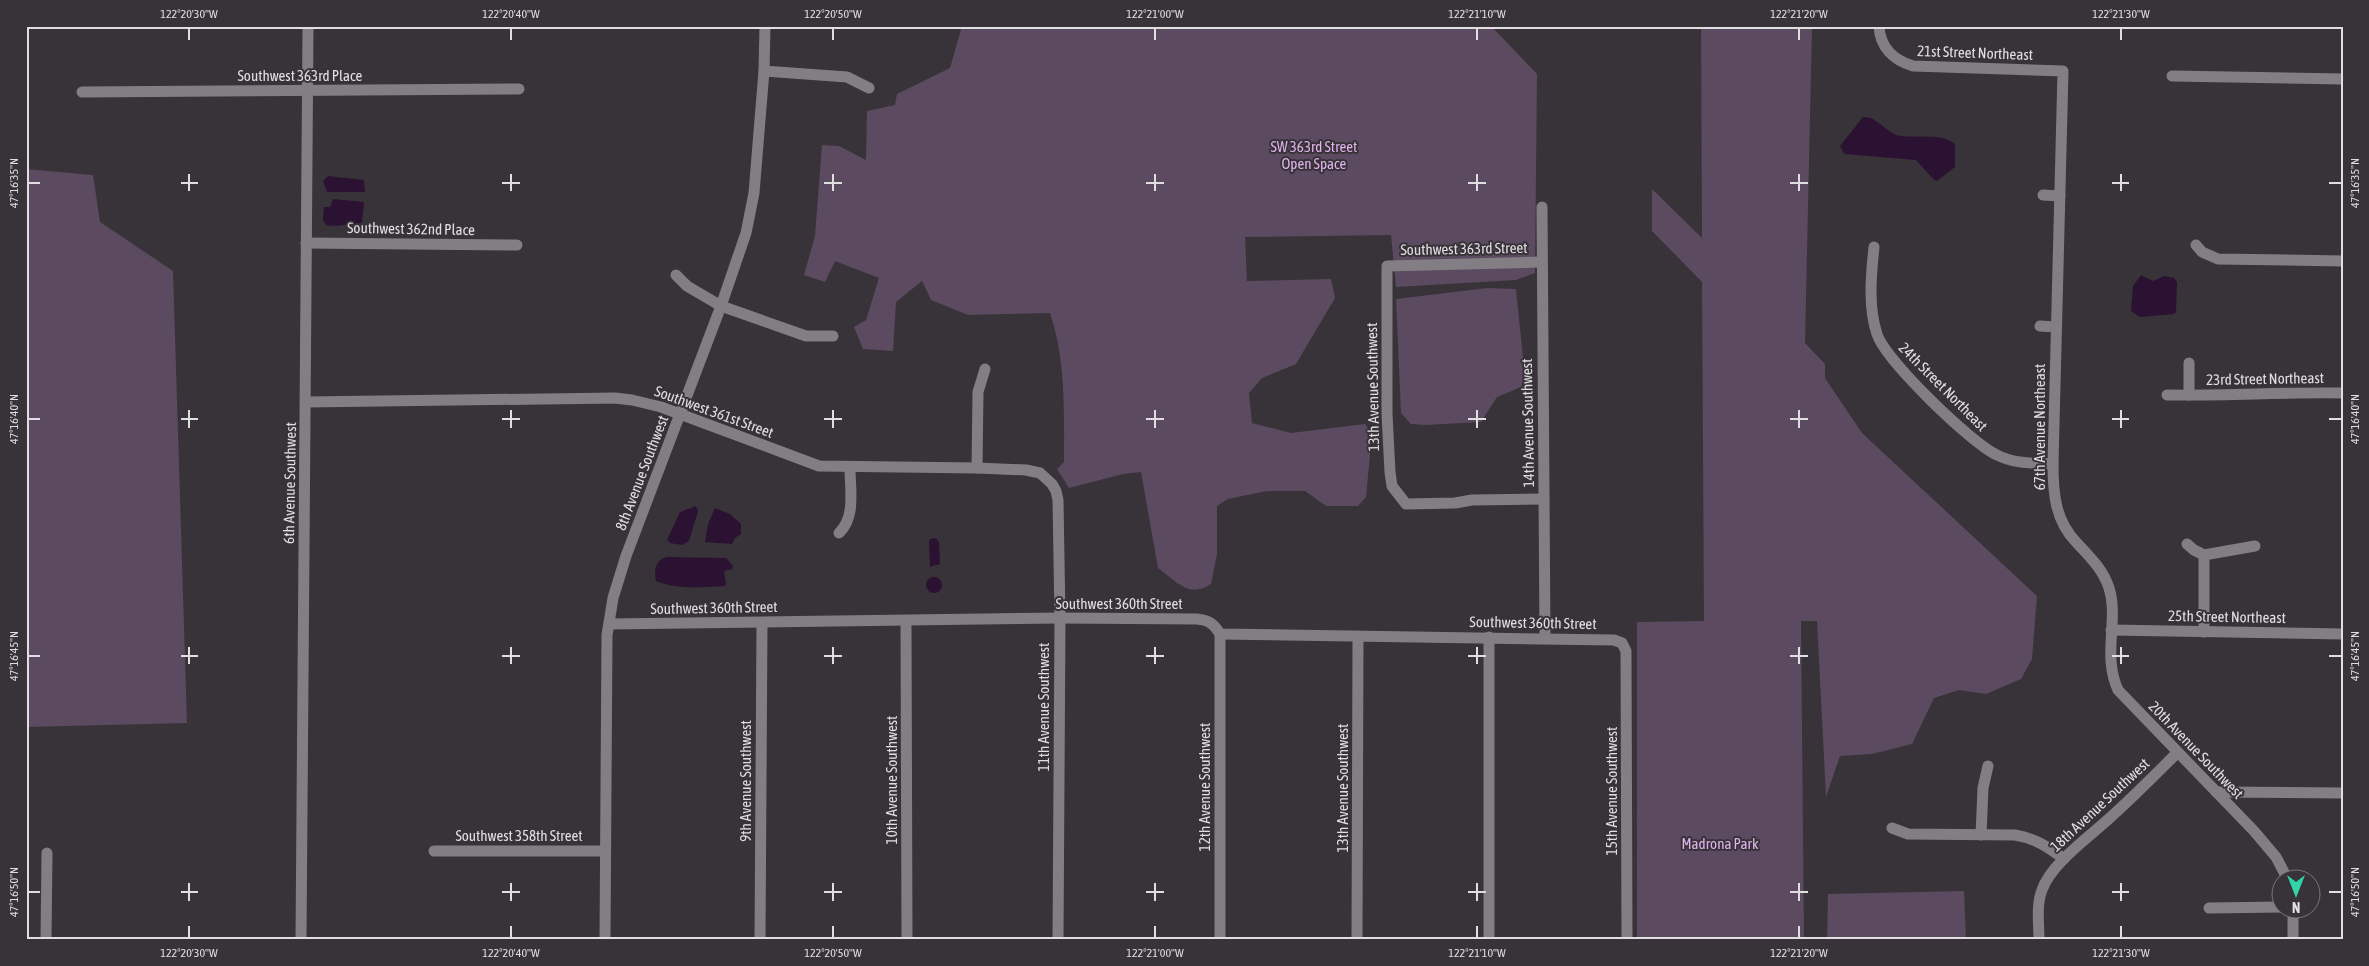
<svg xmlns="http://www.w3.org/2000/svg" width="2369" height="966" font-family="'Asap Condensed',sans-serif">
<style>
.green{fill:#5b4a60}
.water{fill:#2c1232}
.lines{fill:none;stroke-linecap:round;stroke-linejoin:round}
.minor{stroke:#837e84;stroke-width:11}
.ticks{fill:none;stroke:#e1dee2;stroke-width:2}
.labels{text-anchor:middle;stroke-width:4;stroke-linejoin:round;paint-order:stroke}
.street-label{font-size:15px;fill:#e1dee2;stroke:#373338}
.park-label{font-size:15px;fill:#e2b2ee;stroke:#373338}
.neatline{fill:none;stroke:#e1dee2;stroke-width:2}
.ticks-label{font-size:12px;text-anchor:middle;fill:#e1dee2}
</style>
<rect width="100%" height="100%" fill="#373338"/>
<g class="green">
<path d="M962,26H1491L1537,74L1535,273L1516,280L1396,287L1391,235L1245,237L1247,281L1331,279L1335,298L1296,364L1262,378L1249,393L1252,423L1291,433L1365,424L1372,434L1366,497L1358,506H1326L1305,491H1267L1228,499L1217,506V554L1211,584C1189,599 1176,581 1158,568L1141,472L1123,474L1069,488L1057,469L1064,462C1064,412 1066,360 1050,313L968,315L931,300L922,281L896,302L893,351L863,349L854,327L866,320L879,278L835,261L825,282L804,275L815,236L822,145L839,146L866,160L867,111L895,105L897,94L950,68Z"/>
<path d="M1701,26H1812L1805,343L1825,364V378L1862,433L2037,596L2032,659L2021,679L1986,694L1959,690L1934,698L1912,744L1872,754L1840,756L1826,797L1817,621H1801L1804,940H1637V622L1704,621L1702,282L1652,231V189L1702,238Z"/>
<path d="M26,169L93,175L100,222L173,271L187,723L26,727Z"/>
<path d="M1487,288L1516,289L1525,378L1521,387L1497,397L1481,422L1425,425L1411,424L1401,413L1396,299Z"/>
<path d="M1964,891L1966,940H1827L1828,894Z"/>
</g>
<g class="water">
<path d="M1863,117C1878,116 1886,134 1901,136C1917,138 1943,133 1955,144V167L1937,181L1934,180L1916,160L1844,154L1840,146Z"/>
<path d="M328,176L364,180L365,192H327L323,181Z"/>
<path d="M333,199L364,202L362,223L333,226L326,225L323,220L324,207H330Z"/>
<path d="M2141,275L2153,281L2164,276L2174,278L2177,282L2176,312L2174,314L2140,317L2131,311L2133,286Z"/>
<path d="M696,506L698,511L689,541L682,545L670,543L667,540L680,512Z"/>
<path d="M715,508L730,514L741,524V534L735,538L732,544L705,542L708,524Z"/>
<path d="M936,538L939,542L940,564L930,567L929,542L930,539Z"/>
<path d="M667,557L726,558L733,566L732,569L724,571L726,585L724,586C702,587 677,590 656,581C654,570 655,560 667,557Z"/>
<circle cx="934" cy="585" r="8"/>
</g>
<g class="lines">
<g class="minor">
<path d="M1879,26C1880,47 1893,60 1913,66L2063,71L2053,464C2053,493 2055,520 2076,542C2089,556 2103,569 2109,588C2119,620 2102,655 2118,690L2254,831L2276,857L2287,878"/>
<path d="M764,71L847,77L869,88"/>
<path d="M2172,76L2343,79"/>
<path d="M82,92L519,89"/>
<path d="M2043,195L2060,196"/>
<path d="M1542,207L1545,638"/>
<path d="M306,243L517,245"/>
<path d="M2196,245L2202,252L2218,259L2343,261"/>
<path d="M1874,247C1871,275 1868,307 1877,334C1885,360 1971,443 1997,455C2014,464 2034,463 2053,464"/>
<path d="M1541,262L1387,266V414L1390,472L1392,486L1406,504L1455,503L1472,500L1544,499"/>
<path d="M676,275L687,286L721,306L806,336H833"/>
<path d="M2040,326L2056,327"/>
<path d="M2167,395C2226,396 2284,392 2343,393"/>
<path d="M2189,395V363"/>
<path d="M306,402L615,398L632,400L661,407L819,466L977,468L1026,470L1040,473L1052,484L1056,491L1058,500L1060,618L1058,940"/>
<path d="M977,468L978,392L985,369"/>
<path d="M839,533C856,517 850,490 850,468"/>
<path d="M2187,544L2194,550L2204,555L2255,546"/>
<path d="M2204,555V632"/>
<path d="M906,621L907,940"/>
<path d="M609,624L1060,618L1197,619C1209,620 1214,624 1220,634L1614,640L1622,643L1626,651L1627,940"/>
<path d="M2111,630L2343,634"/>
<path d="M1489,637V940"/>
<path d="M2216,792L2343,793"/>
<path d="M1892,828L1908,834L2015,835C2035,838 2048,847 2064,859"/>
<path d="M1981,835L1983,788L1988,766"/>
<path d="M434,851H604"/>
<path d="M2209,908L2282,907"/>
<path d="M2293,908V940"/>
<path d="M46,940L47,853"/>
<path d="M301,940L308,26"/>
<path d="M605,940L607,635L613,598L626,556L721,306L746,233L754,193L764,71L765,26"/>
<path d="M760,940L762,623"/>
<path d="M1220,940V634"/>
<path d="M1357,940L1358,636"/>
<path d="M2039,940C2039,924 2036,905 2042,890C2051,863 2092,835 2113,815C2135,795 2156,774 2177,753"/>
</g>
</g>
<path class="ticks" d="M189,28V40M511,28V40M833,28V40M1155,28V40M1477,28V40M1799,28V40M2121,28V40M189,174V191M511,174V191M833,174V191M1155,174V191M1477,174V191M1799,174V191M2121,174V191M28,183H40M181,183H198M502,183H520M824,183H842M1146,183H1164M1468,183H1486M1790,183H1808M2112,183H2129M2329,183H2342M189,410V428M511,410V428M833,410V428M1155,410V428M1477,410V428M1799,410V428M2121,410V428M28,419H40M181,419H198M502,419H520M824,419H842M1146,419H1164M1468,419H1486M1790,419H1808M2112,419H2129M2329,419H2342M189,647V664M511,647V664M833,647V664M1155,647V664M1477,647V664M1799,647V664M2121,647V664M28,656H40M181,656H198M502,656H520M824,656H842M1146,656H1164M1468,656H1486M1790,656H1808M2112,656H2129M2329,656H2342M189,883V901M511,883V901M833,883V901M1155,883V901M1477,883V901M1799,883V901M2121,883V901M28,892H40M181,892H198M502,892H520M824,892H842M1146,892H1164M1468,892H1486M1790,892H1808M2112,892H2129M2329,892H2342M189,926V938M511,926V938M833,926V938M1155,926V938M1477,926V938M1799,926V938M2121,926V938"/>
<g class="labels">
<g class="street-label">
<text transform="translate(1975 53) rotate(2)" y="5">21st Street Northeast</text>
<text x="300" y="81">Southwest 363rd Place</text>
<text transform="translate(411 229) rotate(1)" y="5">Southwest 362nd Place</text>
<text transform="translate(1464 249) rotate(-1)" y="5">Southwest 363rd Street</text>
<text transform="translate(2265 379) rotate(-1)" y="5">23rd Street Northeast</text>
<text transform="translate(1373 387) rotate(-91)" y="5">13th Avenue Southwest</text>
<text transform="translate(1943 387) rotate(45)" y="5">24th Street Northeast</text>
<text transform="translate(714 412) rotate(20)" y="5">Southwest 361st Street</text>
<text transform="translate(1528 423) rotate(-91)" y="5">14th Avenue Southwest</text>
<text transform="translate(2040 427) rotate(-90)" y="5">67th Avenue Northeast</text>
<text transform="translate(642 473) rotate(-69)" y="5">8th Avenue Southwest</text>
<text transform="translate(290 483) rotate(-89)" y="5">6th Avenue Southwest</text>
<text x="1119" y="609">Southwest 360th Street</text>
<text transform="translate(714 608) rotate(-1)" y="5">Southwest 360th Street</text>
<text transform="translate(2227 617) rotate(1)" y="5">25th Street Northeast</text>
<text transform="translate(1533 623) rotate(1)" y="5">Southwest 360th Street</text>
<text transform="translate(1044 707) rotate(-90)" y="5">11th Avenue Southwest</text>
<text transform="translate(2196 750) rotate(46)" y="5">20th Avenue Southwest</text>
<text transform="translate(892 780) rotate(-90)" y="5">10th Avenue Southwest</text>
<text transform="translate(746 781) rotate(-90)" y="5">9th Avenue Southwest</text>
<text transform="translate(1205 787) rotate(-90)" y="5">12th Avenue Southwest</text>
<text transform="translate(1343 788) rotate(-90)" y="5">13th Avenue Southwest</text>
<text transform="translate(1612 791) rotate(-90)" y="5">15th Avenue Southwest</text>
<text transform="translate(2100 805) rotate(-43)" y="5">18th Avenue Southwest</text>
<text x="519" y="841">Southwest 358th Street</text>
</g>
<g class="park-label">
<text x="1314" y="152">SW 363rd Street<tspan x="1314" dy="17">Open Space</tspan></text>
<text x="1720" y="849">Madrona Park</text>
</g>
</g>
<rect width="2369" height="966" fill="none" stroke="#373338" stroke-width="55"/>
<g transform="translate(2296 894) rotate(180)"><circle r="24" fill="#373338" stroke="#7b777c"/>
<path d="M0-4L9 19L0 12L-9 19Z" fill="#32d4a8"/>
<text y="-8" font-size="14" font-weight="bold" text-anchor="middle" fill="#e1dee2">N</text>
</g>
<rect x="28" y="28" width="2314" height="910" class="neatline"/>
<g class="ticks-label">
<text x="189" y="18">122°20'30"W</text>
<text x="511" y="18">122°20'40"W</text>
<text x="833" y="18">122°20'50"W</text>
<text x="1155" y="18">122°21'00"W</text>
<text x="1477" y="18">122°21'10"W</text>
<text x="1799" y="18">122°21'20"W</text>
<text x="2121" y="18">122°21'30"W</text>
<text transform="translate(2355 183) rotate(-90)" y="4">47°16'35"N</text>
<text transform="translate(14 183) rotate(-90)" y="4">47°16'35"N</text>
<text transform="translate(2355 419) rotate(-90)" y="4">47°16'40"N</text>
<text transform="translate(14 419) rotate(-90)" y="4">47°16'40"N</text>
<text transform="translate(2355 656) rotate(-90)" y="4">47°16'45"N</text>
<text transform="translate(14 656) rotate(-90)" y="4">47°16'45"N</text>
<text transform="translate(2355 892) rotate(-90)" y="4">47°16'50"N</text>
<text transform="translate(14 892) rotate(-90)" y="4">47°16'50"N</text>
<text x="189" y="957">122°20'30"W</text>
<text x="511" y="957">122°20'40"W</text>
<text x="833" y="957">122°20'50"W</text>
<text x="1155" y="957">122°21'00"W</text>
<text x="1477" y="957">122°21'10"W</text>
<text x="1799" y="957">122°21'20"W</text>
<text x="2121" y="957">122°21'30"W</text>
</g>
</svg>
